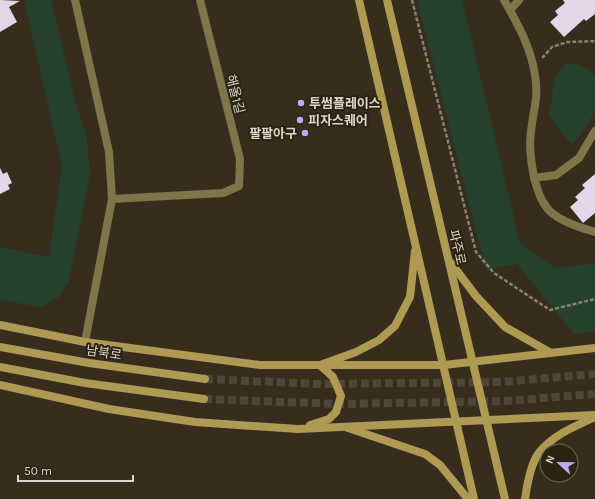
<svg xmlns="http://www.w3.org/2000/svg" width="595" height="499" font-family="Karla,'Noto Sans KR',sans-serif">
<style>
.green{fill:#25412b}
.building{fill:#e4d5e9}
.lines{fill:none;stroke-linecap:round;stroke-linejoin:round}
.secondary-tunnel{stroke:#504637;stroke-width:8;stroke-dasharray:8 4;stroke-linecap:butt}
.path{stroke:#8a8174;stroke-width:2.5;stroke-dasharray:4 2;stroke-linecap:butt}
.service{stroke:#807449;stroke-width:8}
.pedestrian{stroke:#807449;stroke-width:8}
.minor{stroke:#807449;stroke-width:8}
.secondary{stroke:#af9a53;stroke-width:8}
.poi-dot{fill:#bea9f5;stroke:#2d2313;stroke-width:1.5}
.labels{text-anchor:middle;stroke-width:4;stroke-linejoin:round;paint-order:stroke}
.street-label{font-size:13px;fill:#dbd4ca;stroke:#2d2313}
.poi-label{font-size:13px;font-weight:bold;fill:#dbd4ca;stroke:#2d2313;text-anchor:start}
</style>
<rect width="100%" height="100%" fill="#382d1d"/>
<g class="green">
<path d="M24,0H51L75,101L87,139L90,175L69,281L58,298L40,307L0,300V247L49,257L62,166Z"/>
<path d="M417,0H462L520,243L556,268L595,263V331L574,334L517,264L486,270Z"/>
<path d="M567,64C578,64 587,66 595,75V112L578,138L571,144L548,115C556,95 547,79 567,64Z"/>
</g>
<g class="building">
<path d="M0,0L20,1L9,7L17,22L0,32Z"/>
<path d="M563,0H595V14L586,21L584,19L564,37L550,22L558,15L555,11L565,3Z"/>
<path d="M0,168L3,174L7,172L12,183L8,185L10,189L0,194Z"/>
<path d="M595,174V213L583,223L570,207L578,200L575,197L585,188L582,185Z"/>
</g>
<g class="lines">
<g class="secondary-tunnel">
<path d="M205,379L321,384L503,382L595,374"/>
<path d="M204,399L340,404L506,401L595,394"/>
</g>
<g class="path">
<path d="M412,0L476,252L494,273L550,310L595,299"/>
<path d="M542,58L552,47L567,42L595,41"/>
</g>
<path class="service" d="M112,199L223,193L239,186L240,159L200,0"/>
<g class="pedestrian">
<path d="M504,0C518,24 531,48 535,75C539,99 533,110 531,132C528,152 534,192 547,208C556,220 581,228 595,232"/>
<path d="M510,10L519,0"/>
<path d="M534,178L556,175L579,158L595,131"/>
</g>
<path class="minor" d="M75,0L109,152L112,199L85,342"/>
<g class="secondary">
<path d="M359,0L474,499"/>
<path d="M387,0L505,499"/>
<path d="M451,263L476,296L505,327L551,353"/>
<path d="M0,325L85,342L260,365H444L595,348"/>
<path d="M0,347L89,363L205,379"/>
<path d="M0,367L85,383L204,399"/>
<path d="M0,385L109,409L195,422L298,429L595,415"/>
<path d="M310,425L329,419L336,412L341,396L333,377L320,365L356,352L379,340L395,326L410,297L415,251"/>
<path d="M348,428L425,454L440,465L468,499"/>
<path d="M525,499C527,485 530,466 538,454C551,436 575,426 595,417"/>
</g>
</g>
<g class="poi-dot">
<circle cx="301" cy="103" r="4"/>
<circle cx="300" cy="120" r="4"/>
<circle cx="305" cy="133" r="4"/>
</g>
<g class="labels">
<g class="street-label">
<text transform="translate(236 94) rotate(76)" y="5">해올1길</text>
<text transform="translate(458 247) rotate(77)" y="5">파주로</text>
<text transform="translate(104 352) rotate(9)" y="5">남북로</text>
</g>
<g class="poi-label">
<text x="309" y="108">투썸플레이스</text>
<text x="308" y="125">피자스퀘어</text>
<text x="297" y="138" text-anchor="end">팔팔아구</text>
</g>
</g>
<g transform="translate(559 463) rotate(292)"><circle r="19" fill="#2d2313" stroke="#736a5c"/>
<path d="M0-3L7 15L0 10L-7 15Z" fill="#bea9f5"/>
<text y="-6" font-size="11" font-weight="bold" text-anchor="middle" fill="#dbd4ca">N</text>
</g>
<path d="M18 475v6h115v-6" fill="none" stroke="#dbd4ca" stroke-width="2"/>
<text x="24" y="475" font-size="12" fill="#dbd4ca" stroke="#2d2313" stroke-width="3" paint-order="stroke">50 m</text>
</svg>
